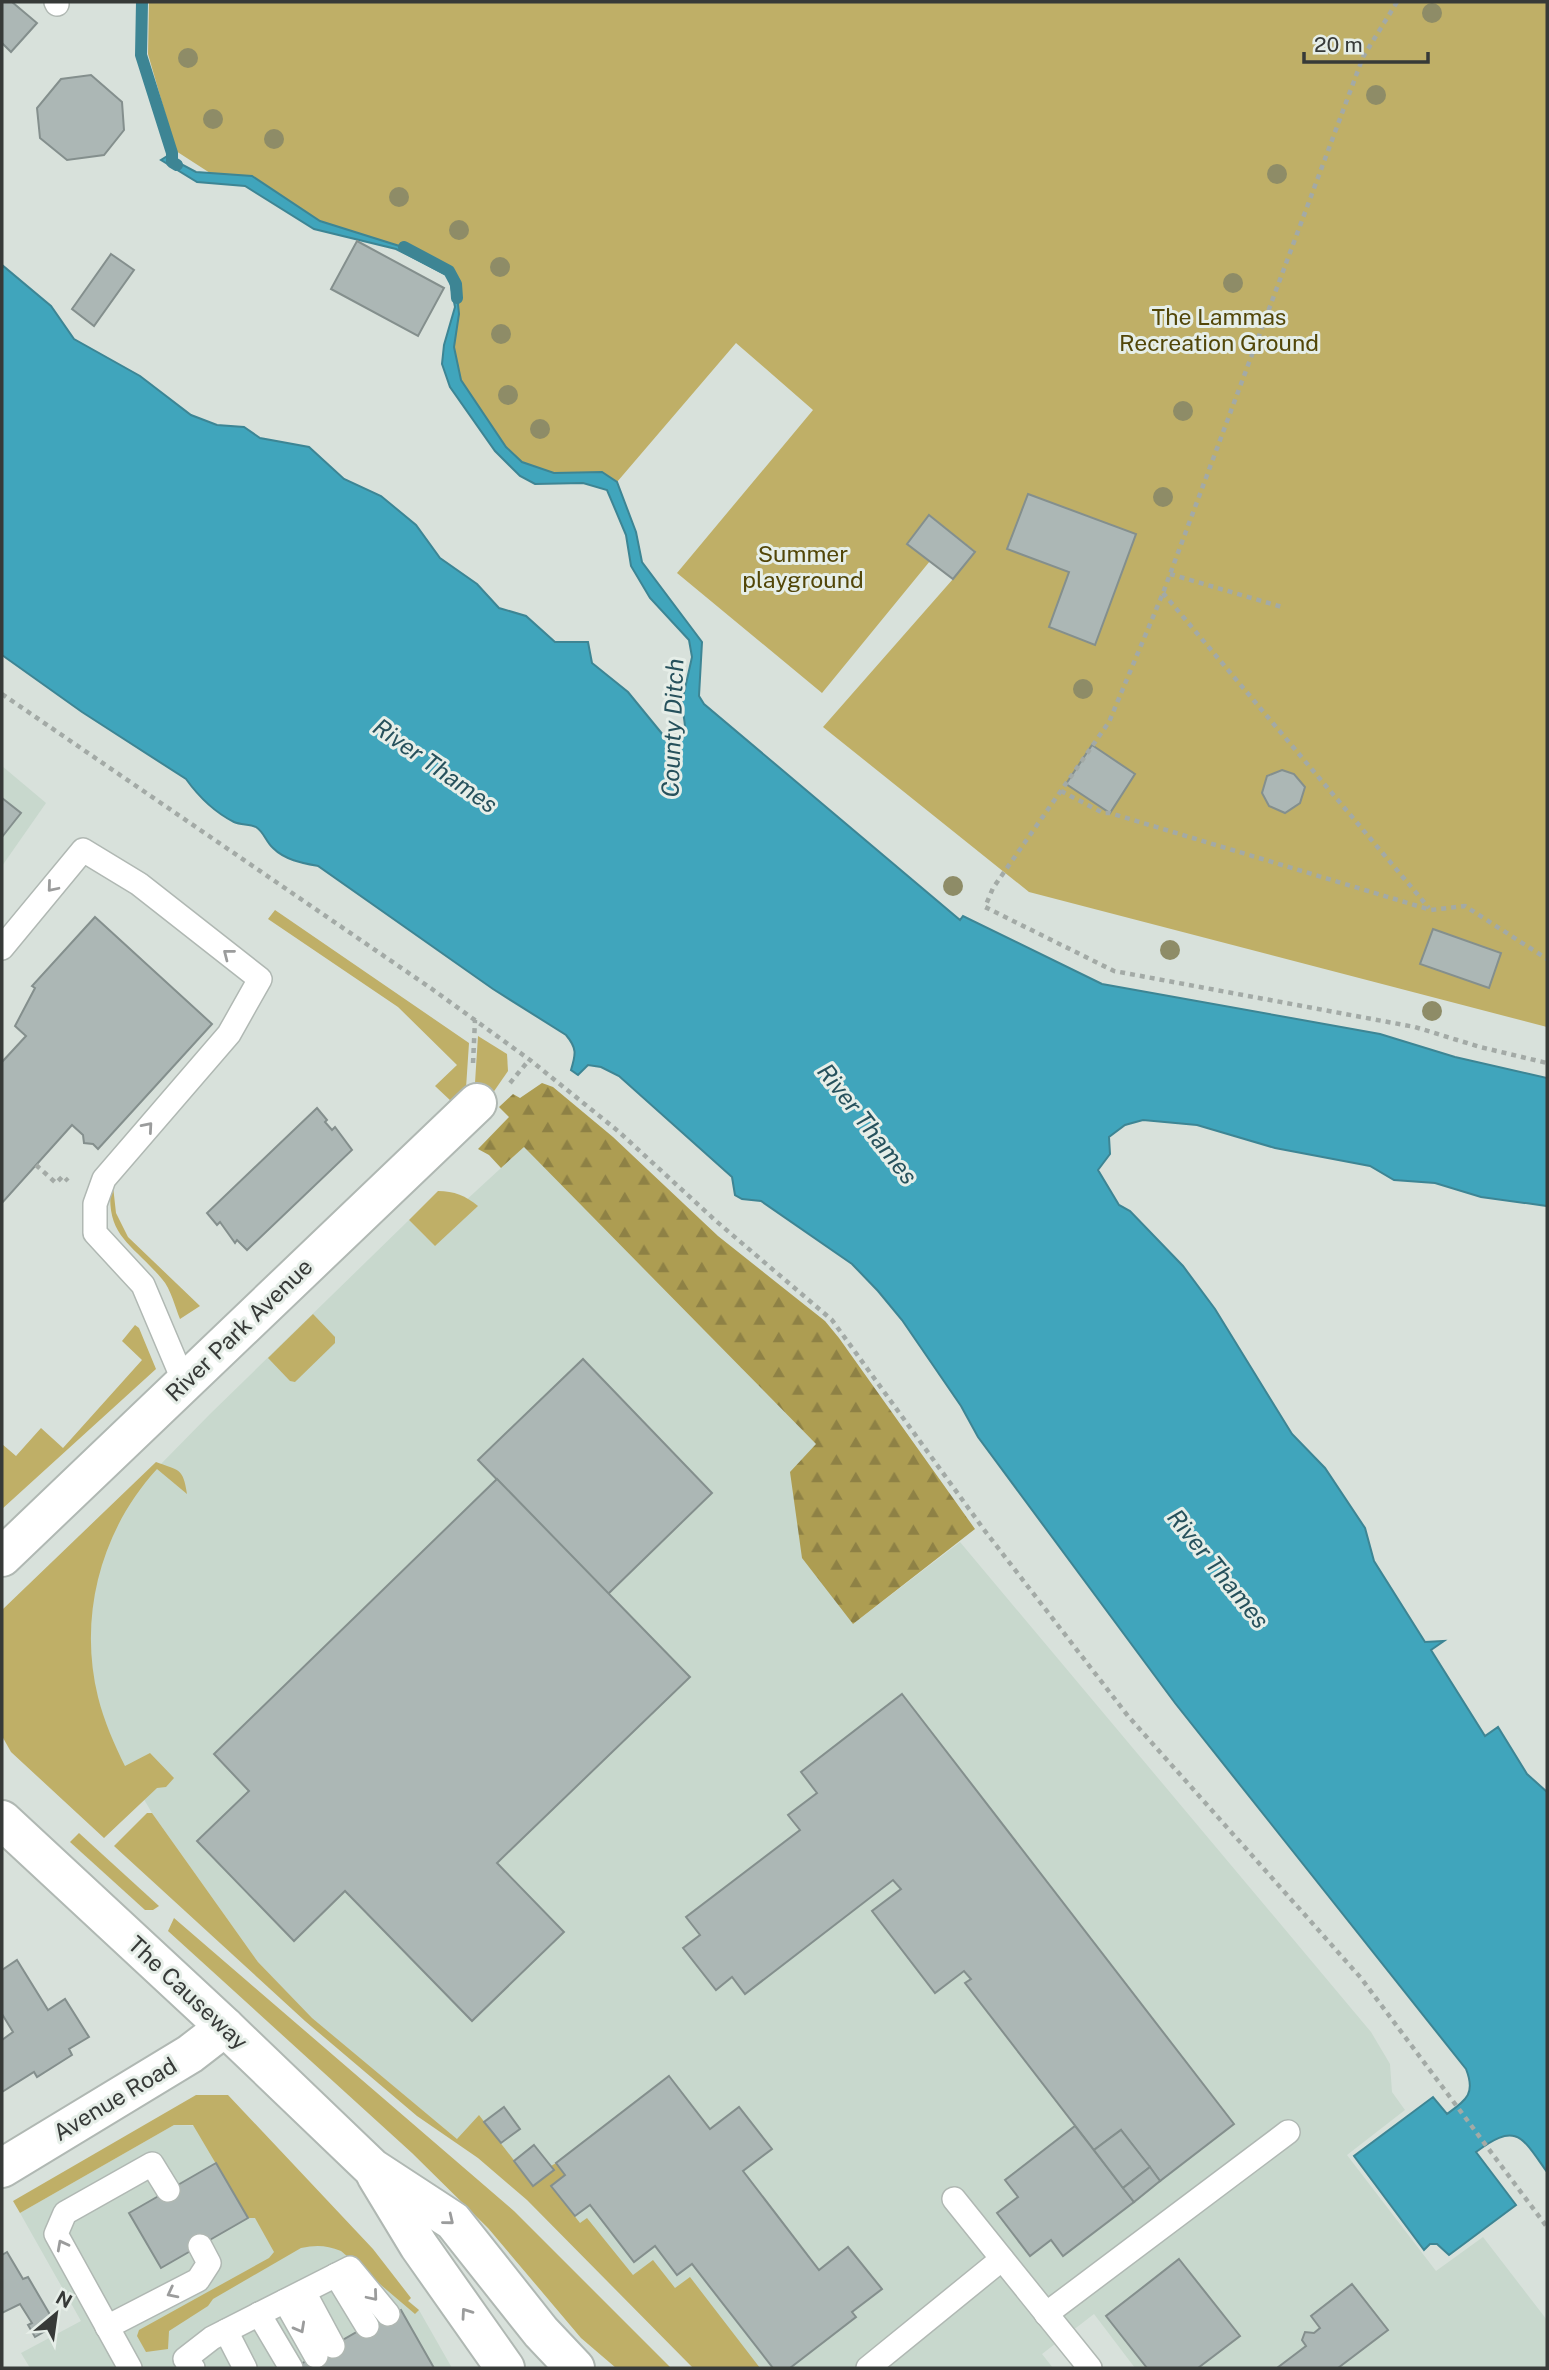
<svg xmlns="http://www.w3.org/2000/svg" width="1549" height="2370" font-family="'Public Sans',sans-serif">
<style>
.built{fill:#c8d8cd}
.green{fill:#bfaf67}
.forest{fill:url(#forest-firs)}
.water{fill:#40a5bc;stroke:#3d8594;stroke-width:2}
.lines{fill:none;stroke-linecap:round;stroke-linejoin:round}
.stream{stroke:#3d8594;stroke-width:12}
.building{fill:#acb7b5;stroke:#848f8d;stroke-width:2}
.service-casing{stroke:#b0b8b3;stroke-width:26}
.minor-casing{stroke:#b0b8b3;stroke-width:42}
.primary-casing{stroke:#b0b8b3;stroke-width:42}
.path{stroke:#a3aaa6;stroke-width:4.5;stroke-dasharray:5 5;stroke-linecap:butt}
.service{stroke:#fff;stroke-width:23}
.minor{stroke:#fff;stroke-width:38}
.primary{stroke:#fff;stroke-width:38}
.tree{fill:#8e8c67}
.oneway{stroke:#9b9c9c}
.labels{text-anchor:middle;stroke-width:6;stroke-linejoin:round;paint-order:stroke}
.park-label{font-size:23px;fill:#524608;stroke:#e6eee8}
.street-label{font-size:23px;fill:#373a38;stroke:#e6eee8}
.water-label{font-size:24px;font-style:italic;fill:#26515c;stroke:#e6eee8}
</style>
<defs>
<pattern id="forest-firs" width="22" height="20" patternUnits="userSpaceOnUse" patternTransform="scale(1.75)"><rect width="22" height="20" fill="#ad9d52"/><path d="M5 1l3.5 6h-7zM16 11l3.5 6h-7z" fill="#8e8145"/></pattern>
</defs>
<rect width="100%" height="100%" fill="#d8e1db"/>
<g class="built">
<path d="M2,766L46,803L2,866Z"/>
<path d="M524,1147L817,1445L853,1624L960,1542L1371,2032L1390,2064L1392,2092L1405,2110L1347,2155L1436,2271L1483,2237L1547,2320V2368H1135L1094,2314L1042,2354L1053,2368H753L457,2139L311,2018L258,1962L152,1813L125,1767L2,1626L210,1414L409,1220L426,1237Z"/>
<path d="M174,2125L211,2126L419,2310L452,2368H30L21,2353L81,2321L20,2213Z"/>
</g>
<g class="green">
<path d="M149,2H1547V1027L1029,892L823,727L953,579L975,551L929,515L908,543L930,561L822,693L677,573L813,410L736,343L617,482L602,472L553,474L522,462L506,447L461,380L454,347L459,314L449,271L409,249L320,221L252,176L210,173L176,151L148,54Z"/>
<path d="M275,910L469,1043L466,1088L452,1102L435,1086L457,1065L398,1007L268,919Z"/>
<path d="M478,1036L507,1054L508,1071L490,1097L475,1083Z"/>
<path d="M112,1177L116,1213L128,1237L200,1306L180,1319C175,1307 171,1289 162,1279C129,1240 103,1236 112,1177Z"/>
<path d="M438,1191C454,1191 466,1196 478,1206L435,1246L409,1220Z"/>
<path d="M313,1314L335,1337V1343L295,1382L290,1381L268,1358Z"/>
<path d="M135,1325L139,1328L156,1369L2,1509V1444L16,1456L41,1428L63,1448L142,1360L122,1341Z"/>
<path d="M156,1462C179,1471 183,1467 187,1494L157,1469C101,1530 78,1616 98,1697C104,1721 114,1744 125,1766L150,1753L174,1778L166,1787L157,1788L104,1838L11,1752L2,1736V1610Z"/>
<path d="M147,1813H152L258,1962L312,2018L457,2139L479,2115L533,2185L553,2170L551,2166L556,2163L565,2175L551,2186L580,2223L587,2218L633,2275L653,2260L675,2288L690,2277L760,2368H693L527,2200L478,2158L417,2116L305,2021L114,1846Z"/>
<path d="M79,1833L159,1906L153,1910H145L70,1842Z"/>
<path d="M174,1918L514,2211L671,2368H616L581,2338L488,2228L412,2153L168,1931Z"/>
<path d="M196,2095H228L373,2249L411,2298L408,2301L419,2310L415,2314L341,2251C326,2245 316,2245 301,2248L213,2299L208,2306L169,2331L168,2349L146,2352L137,2336L139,2330L269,2258L274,2252L255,2218H248L193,2125H174L20,2213L13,2201Z"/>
</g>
<path class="forest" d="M542,1083L553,1087L613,1137L718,1236L825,1321L839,1338L975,1529L853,1624L802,1558L790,1472L816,1444L524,1147L501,1168L489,1155L478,1149L509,1117L499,1107L513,1094L520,1098Z"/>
<path class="water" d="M172,153L179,163L196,172L252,176L320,221L409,249L449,271L456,284L459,314L454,347L461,380L506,447L522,462L554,473L602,472L617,482L636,532L642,562L702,642L699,696L704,704L960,920L963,916L1102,984L1380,1034L1455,1057L1547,1078V1206L1481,1197L1435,1183L1394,1180L1370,1166L1275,1148L1197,1125L1143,1120L1125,1125L1109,1137L1110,1154L1098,1170L1119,1205L1130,1211L1183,1266L1215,1309L1292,1434L1325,1468L1365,1528L1374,1561L1425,1642L1444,1641L1431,1650L1485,1736L1498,1727L1527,1774L1547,1792V2172C1522,2137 1517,2121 1476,2152L1516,2205L1449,2255L1437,2244H1430L1424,2250L1354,2156L1433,2097L1447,2114C1466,2100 1476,2094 1466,2069L1175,1703L978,1437L961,1406L902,1320L878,1291L852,1264L761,1201L742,1199L735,1195L732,1177L619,1076L601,1067L588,1065L578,1075L571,1070C576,1054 577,1048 566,1035L493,989L318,866C302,863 285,860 273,848C266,842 264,832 256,827C249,824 241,825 234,822C214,812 199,797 186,779L82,712L2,655V265L51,306L74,339L140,376L191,415L217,425L244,427L260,438L309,447L344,479L381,496L416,525L440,558L477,584L499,608L526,616L555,642H588L592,663L628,692L668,741L682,737L685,726L682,702L692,657L689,640L650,598L631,566L626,535L607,490L583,483L535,484L520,476L495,451L450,387L442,364L444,345L455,307L449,276L396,249L314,229L245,186L197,182L161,160Z"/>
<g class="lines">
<g class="stream">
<path d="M142,2L141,55L172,153V162L177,165"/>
<path d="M404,247L449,271L456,284L457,298"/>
</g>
</g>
<g class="building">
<path d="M2,2H12L37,23L11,52L2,43Z"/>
<path d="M91,75L122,102L124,130L104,155L67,160L40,138L37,108L61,79Z"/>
<path d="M357,241L444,288L418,336L331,289Z"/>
<path d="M111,254L134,270L94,326L72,309Z"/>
<path d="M1028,494L1136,534L1095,645L1049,627L1069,572L1007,549Z"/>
<path d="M929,515L975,552L953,579L907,544Z"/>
<path d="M1092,745L1135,774L1110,813L1066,784Z"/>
<path d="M1282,770L1294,774L1305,787L1300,803L1285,813L1269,806L1262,793L1267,776Z"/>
<path d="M2,798L21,813L2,837Z"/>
<path d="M95,917L212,1024L98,1149L93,1144L84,1143L83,1135L72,1125L2,1203V1062L26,1036L15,1026L35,988L32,986Z"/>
<path d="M1433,929L1501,953L1489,988L1420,964Z"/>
<path d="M317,1108L327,1120L325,1122L332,1130L335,1127L352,1150L247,1250L237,1240L235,1243L220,1222L217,1225L207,1213Z"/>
<path d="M583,1359L712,1493L608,1594L478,1460Z"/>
<path d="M497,1479L690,1677L497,1863L564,1932L472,2021L345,1891L294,1941L197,1841L249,1791L214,1754Z"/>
<path d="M902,1694L1234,2124L1160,2181L1121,2130L1094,2150L965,1983L971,1979L964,1971L935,1993L872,1911L901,1889L893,1880L745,1994L732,1977L716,1990L683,1948L700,1935L686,1917L800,1830L788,1815L817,1793L801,1772Z"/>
<path d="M17,1960L48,2010L65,1999L89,2037L69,2049L72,2055L37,2077L34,2072L2,2092V2040L13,2032L2,2014V1970Z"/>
<path d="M669,2076L710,2129L739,2107L772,2149L743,2171L819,2270L848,2247L882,2289L852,2312L856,2317L790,2368H773L692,2264L677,2275L655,2246L634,2262L590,2205L575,2216L551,2186L565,2175L556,2163Z"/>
<path d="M504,2107L520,2129L501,2143L484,2122Z"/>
<path d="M1075,2126L1134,2202L1063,2256L1051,2240L1030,2256L997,2213L1018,2197L1005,2180Z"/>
<path d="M1121,2130L1150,2167L1123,2188L1094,2150Z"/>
<path d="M534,2145L554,2170L533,2186L514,2161Z"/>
<path d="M216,2163L248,2218L161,2268L129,2213Z"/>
<path d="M1150,2167L1160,2181L1134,2202L1123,2188Z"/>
<path d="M7,2252L23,2279L28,2277L56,2325L35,2337L28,2325L32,2323L20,2304L2,2313V2255Z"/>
<path d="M1179,2259L1240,2336L1198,2368H1147L1106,2316Z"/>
<path d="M1352,2284L1388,2330L1338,2368H1277L1306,2346L1302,2340L1305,2332L1314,2333L1320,2328L1311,2316Z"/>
<path d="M401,2310L434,2368H294L388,2314Z"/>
</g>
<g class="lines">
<g class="service-casing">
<g id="service">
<path d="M56,2L57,4"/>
<path d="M2,948L83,850L139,884L260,979L229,1034L104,1179L95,1204V1233L143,1285L184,1382"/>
<path d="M954,2199L1090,2368"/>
<path d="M336,2275L367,2326"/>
<path d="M304,2292L333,2346"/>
<path d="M285,2301L316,2356"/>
<path d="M259,2314L291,2368"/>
<path d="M1046,2314L1288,2132"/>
<path d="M107,2327L198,2280L209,2263L200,2246"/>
<path d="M226,2331L245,2368"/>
<path d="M130,2368L56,2234L65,2213L152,2164L168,2190"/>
<path d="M193,2368L185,2359L212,2338L350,2268L388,2314"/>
<path d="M868,2368L1002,2259"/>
</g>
</g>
<g class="minor-casing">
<g id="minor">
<path d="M2,1557L477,1103"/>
<path d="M2,2168L190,2054L225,2027"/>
</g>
</g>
<g class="primary-casing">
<g id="primary">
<path d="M2,1820L225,2027L372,2168L453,2221L541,2332L575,2368"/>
<path d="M376,2175L419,2246L505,2368"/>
</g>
</g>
<g class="path">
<path d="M1397,2L1363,57L1163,593L1109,722L993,888L985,907L1114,971L1415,1027L1480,1047L1547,1063"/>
<path d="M1170,574L1282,607"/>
<path d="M1163,593L1429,908"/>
<path d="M2,694L432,989L530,1060L618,1131L716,1221L832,1320L985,1531L1128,1716L1361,1978L1547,2227"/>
<path d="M1061,791L1103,813H1110L1431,910L1465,906L1547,959"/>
<path d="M473,1063L475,1020"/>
<path d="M510,1083L529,1060"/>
<path d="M36,1165L56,1183L63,1176L68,1181"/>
</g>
<use href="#service" class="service"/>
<use href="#minor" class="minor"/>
<use href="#primary" class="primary"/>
</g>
<g class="tree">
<circle cx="1432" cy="13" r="10"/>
<circle cx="188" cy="58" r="10"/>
<circle cx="1376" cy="95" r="10"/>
<circle cx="213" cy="119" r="10"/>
<circle cx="274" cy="139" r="10"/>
<circle cx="1277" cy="174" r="10"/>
<circle cx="399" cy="197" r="10"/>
<circle cx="459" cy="230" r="10"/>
<circle cx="500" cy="267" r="10"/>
<circle cx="1233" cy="283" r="10"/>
<circle cx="501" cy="334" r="10"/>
<circle cx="508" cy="395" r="10"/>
<circle cx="1183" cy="411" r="10"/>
<circle cx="540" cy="429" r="10"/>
<circle cx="1163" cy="497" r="10"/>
<circle cx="1083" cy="689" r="10"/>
<circle cx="953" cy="886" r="10"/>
<circle cx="1170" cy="950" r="10"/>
<circle cx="1432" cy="1011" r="10"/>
</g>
<defs><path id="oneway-chevron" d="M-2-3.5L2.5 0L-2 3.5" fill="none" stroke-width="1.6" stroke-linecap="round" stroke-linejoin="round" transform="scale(1.75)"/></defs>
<g class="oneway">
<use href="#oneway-chevron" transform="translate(52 887) rotate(130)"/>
<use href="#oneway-chevron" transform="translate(228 954) rotate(-142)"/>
<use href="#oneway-chevron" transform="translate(148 1127) rotate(-49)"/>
<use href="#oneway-chevron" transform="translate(449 2220) rotate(39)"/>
<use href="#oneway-chevron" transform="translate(62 2245) rotate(-118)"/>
<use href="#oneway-chevron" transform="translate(172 2293) rotate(153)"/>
<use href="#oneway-chevron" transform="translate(373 2296) rotate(50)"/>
<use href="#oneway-chevron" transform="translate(466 2313) rotate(-125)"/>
<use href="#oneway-chevron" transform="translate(300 2328) rotate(61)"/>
</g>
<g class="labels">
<g class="park-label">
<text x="1219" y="325">The Lammas<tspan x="1219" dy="26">Recreation Ground</tspan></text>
<text x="803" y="562">Summer<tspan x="803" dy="26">playground</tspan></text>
</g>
<g class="street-label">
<text transform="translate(239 1330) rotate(-44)" y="8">River Park Avenue</text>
<text transform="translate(188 1993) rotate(43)" y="8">The Causeway</text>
<text transform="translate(115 2099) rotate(-31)" y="8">Avenue Road</text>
</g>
<g class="water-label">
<text transform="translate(673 728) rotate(-88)" y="8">County Ditch</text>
<text transform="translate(435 766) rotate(35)" y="8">River Thames</text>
<text transform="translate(867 1124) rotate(52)" y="8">River Thames</text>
<text transform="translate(1218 1569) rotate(51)" y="8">River Thames</text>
</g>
</g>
<rect width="1549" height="2370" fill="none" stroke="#373a38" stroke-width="7"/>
<g transform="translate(56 2314) rotate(29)" stroke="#e6eee8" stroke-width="5" paint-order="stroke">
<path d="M0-5L12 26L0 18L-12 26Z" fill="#373a38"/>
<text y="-10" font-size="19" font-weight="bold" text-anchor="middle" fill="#373a38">N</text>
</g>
<path d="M1304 52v10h124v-10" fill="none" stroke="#373a38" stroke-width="3.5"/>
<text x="1314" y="52" font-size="21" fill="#373a38" stroke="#e6eee8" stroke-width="5" paint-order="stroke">20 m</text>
</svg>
